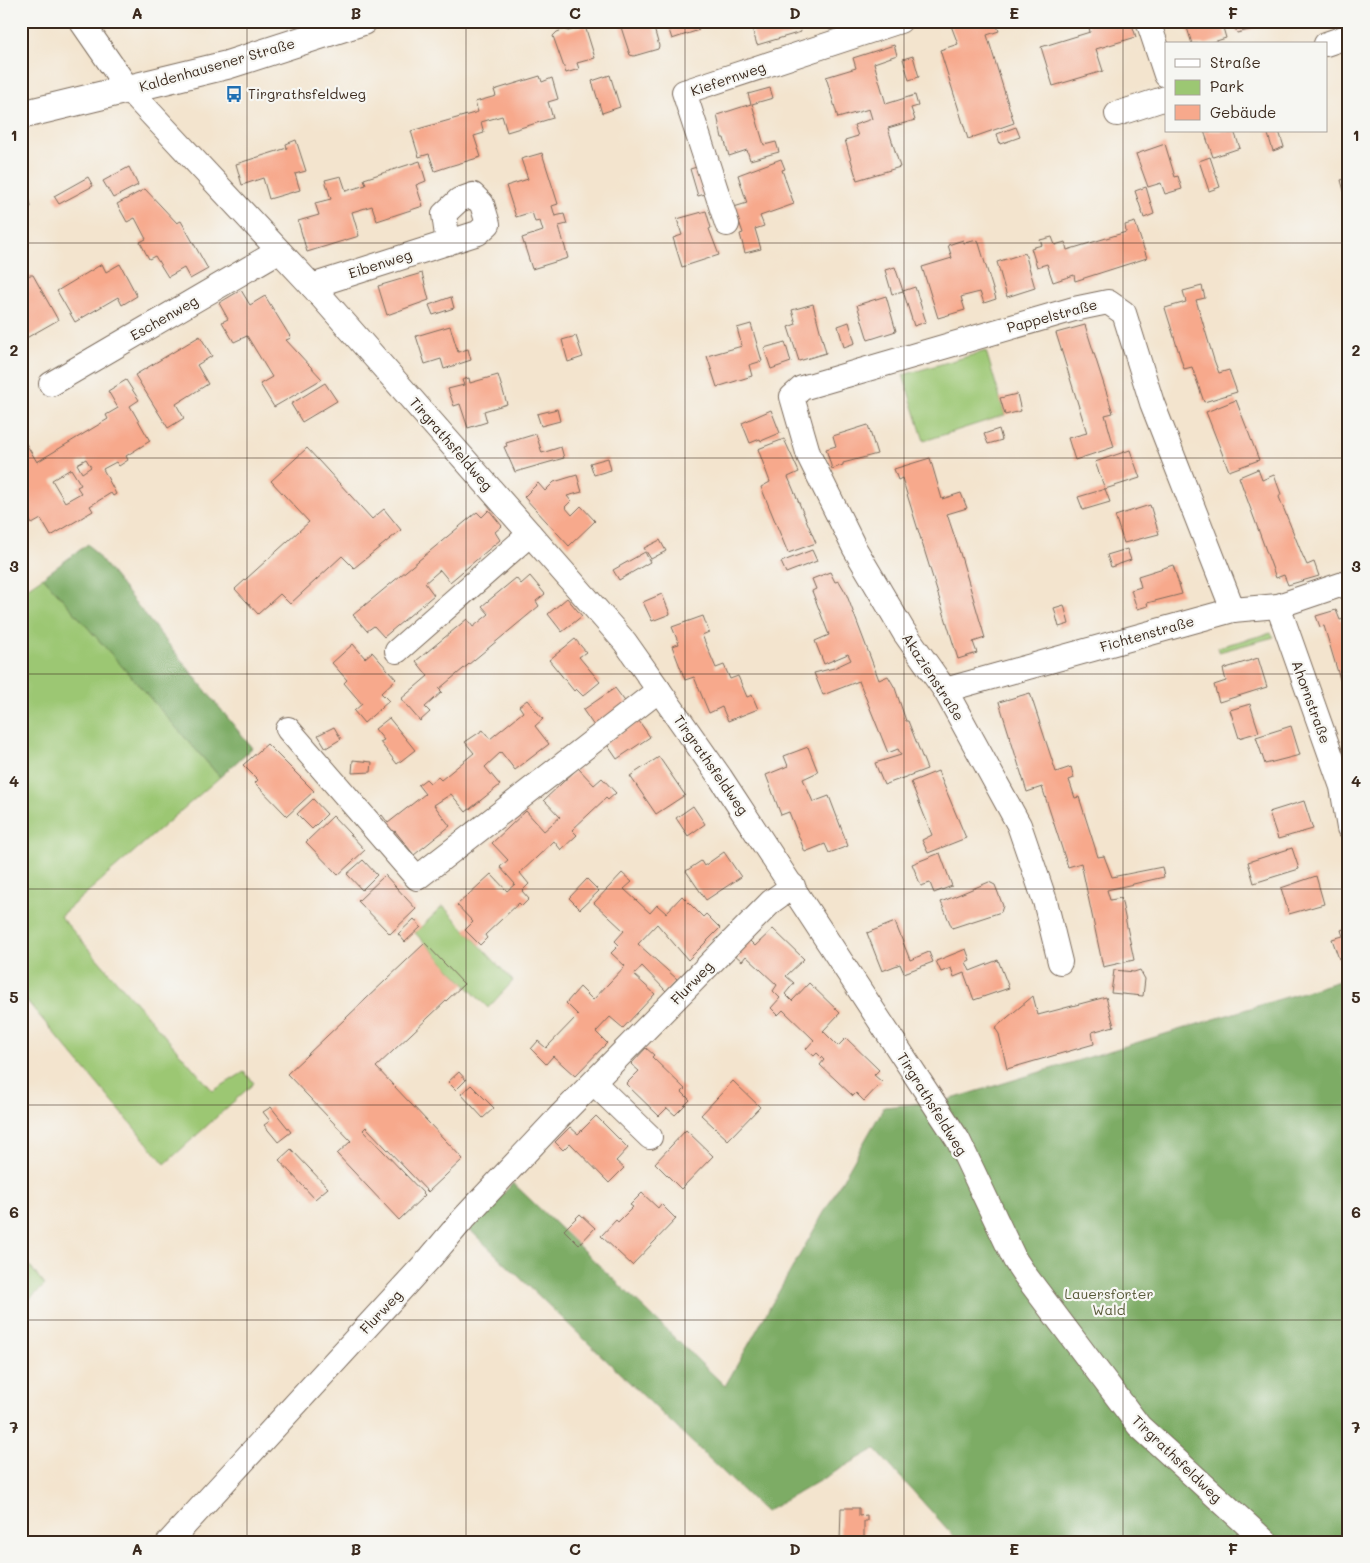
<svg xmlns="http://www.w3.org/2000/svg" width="1370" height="1563" font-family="Mali,sans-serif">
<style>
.green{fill:#9cc773;stroke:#6c7848}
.forest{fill:#7dac65;stroke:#5c6b42}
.building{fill:#f7a98c;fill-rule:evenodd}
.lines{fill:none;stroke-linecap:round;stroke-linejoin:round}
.street-casing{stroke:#7b6b5c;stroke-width:26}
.secondary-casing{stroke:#7b6b5c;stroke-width:30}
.street{stroke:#fff;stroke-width:24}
.secondary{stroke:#fff;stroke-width:28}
.grid{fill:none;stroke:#3b2a1e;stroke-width:1;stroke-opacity:0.55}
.labels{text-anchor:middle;stroke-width:4.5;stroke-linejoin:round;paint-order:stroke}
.street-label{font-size:14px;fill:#3b2a1e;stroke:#f6f6f2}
.poi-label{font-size:14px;fill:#3b2a1e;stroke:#f6f6f2;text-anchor:start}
.park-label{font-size:14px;fill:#585938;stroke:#f6f6f2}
.neatline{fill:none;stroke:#3b2a1e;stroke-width:2}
.grid-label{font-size:16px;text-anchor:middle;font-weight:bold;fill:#3b2a1e}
</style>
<rect width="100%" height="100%" fill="#f6f6f2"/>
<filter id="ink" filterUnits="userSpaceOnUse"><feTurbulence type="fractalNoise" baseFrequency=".02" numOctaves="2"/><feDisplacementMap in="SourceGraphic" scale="10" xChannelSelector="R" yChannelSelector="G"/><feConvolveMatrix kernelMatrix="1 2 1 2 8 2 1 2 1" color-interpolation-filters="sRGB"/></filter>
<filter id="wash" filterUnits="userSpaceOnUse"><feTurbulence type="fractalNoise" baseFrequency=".0096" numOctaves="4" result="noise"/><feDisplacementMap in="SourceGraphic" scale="20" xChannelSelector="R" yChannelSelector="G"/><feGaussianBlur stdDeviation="1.12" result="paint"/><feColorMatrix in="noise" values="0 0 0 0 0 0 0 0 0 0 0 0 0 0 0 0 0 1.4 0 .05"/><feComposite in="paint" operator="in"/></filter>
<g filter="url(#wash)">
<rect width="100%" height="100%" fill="#f3e4ce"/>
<g class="green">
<path d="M986,351L1005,415L924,441L903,375Z"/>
<path d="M43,577L220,777L60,916L213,1091L244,1072L254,1083L165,1164L21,994V592Z"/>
<path d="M1271,633L1274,637L1219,652L1218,647Z"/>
<path d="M443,906L513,981L488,1008L415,933Z"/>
<path d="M21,1256L45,1285L21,1307Z"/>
</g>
<g class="forest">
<path d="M88,544L252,748L220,777L43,577Z"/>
<path d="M1349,978V1542H959L875,1449L765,1512L470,1230L513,1183L725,1386L884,1107L945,1101Z"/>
</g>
<g id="blocks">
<g class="building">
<path d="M619,21H652L659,46L658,49L634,56L630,55Z"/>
<path d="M666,21H697L699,30L672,39Z"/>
<path d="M750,21H798L801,32L757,45Z"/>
<path d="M823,21H843V22L825,27Z"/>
<path d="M956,21H995L999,31L987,35L1014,123L968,139L940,50L958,44L950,23Z"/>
<path d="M1094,21H1131L1136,37L1096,49L1103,71L1053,86L1041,47L1090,32L1088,23Z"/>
<path d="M1185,21H1221L1226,38L1207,44H1192Z"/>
<path d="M1233,21H1280V22L1237,33Z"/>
<path d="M585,26L595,58L577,63L579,69L566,73L553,36L557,32L565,29L568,31Z"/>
<path d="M894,45L897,55L874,63L886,104L915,95L918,106L911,108L915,120L888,128L900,167L857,180L845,140L858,136L854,125L872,119L869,109L838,118L826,77L856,68L853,58Z"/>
<path d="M913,56L919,77L909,80L903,59Z"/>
<path d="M610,75L620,107L602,113L592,81Z"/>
<path d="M540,76L542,82L552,78L558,99L548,102L553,118L507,132L502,116L481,122L484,133L474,136L481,157L450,166L435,171L429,154L419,157L411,131L478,112L475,102L496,96L494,90Z"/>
<path d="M770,88L773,98L752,104L764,145L776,142L779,152L750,160L747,150L729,156L724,138H722L717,115L751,104L748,94Z"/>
<path d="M1016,127L1020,137L1000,144L997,134Z"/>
<path d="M1204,131H1234L1240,148L1213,157Z"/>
<path d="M1267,131H1279L1284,147L1273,151Z"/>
<path d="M296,140L306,171L295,174L300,190L269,199L263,178L242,185L236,164L287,148L286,144Z"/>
<path d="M1165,144L1175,177L1178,176L1182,189L1165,194L1161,183L1148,187L1136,154Z"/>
<path d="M542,153L558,204L552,206L555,216L564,214L567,224L559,226L568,258L532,269L522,238L543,231L540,221L535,222L532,212L516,217L506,186L528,179L521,159Z"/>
<path d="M1210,157L1220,187L1209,191L1199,161Z"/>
<path d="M781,159L785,169L782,170L794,204L760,216L764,226L755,229L761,249L745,253L740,234L743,233L734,207L747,203L738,175Z"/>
<path d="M420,161L426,181L416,185L423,206L377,221L372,206L352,212L359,236L307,252L298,221L319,215L315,203L331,199L325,180L341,176L346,191L366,185L364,179Z"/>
<path d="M704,165L712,192L698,196L690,169Z"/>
<path d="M129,167L138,185L113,198L103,181Z"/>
<path d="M88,177L93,186L59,204L54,196Z"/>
<path d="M1349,178V197L1346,198L1341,180Z"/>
<path d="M1146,187L1154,214L1144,218L1135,191Z"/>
<path d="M145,189L177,223L181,221L208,269L190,279L184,268L168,277L155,256L149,259L140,242L146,239L135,218L127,222L117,204Z"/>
<path d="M28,192L31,207L24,209L25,215L21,216V193Z"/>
<path d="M706,211L711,228L709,229L719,255L682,267L673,238L682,235L677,219Z"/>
<path d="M1135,222L1147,258L1075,281L1074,275L1053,282L1047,264L1037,267L1031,248L1042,245L1040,240L1052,237L1055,245L1065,242L1067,250L1126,232L1125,225Z"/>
<path d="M963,240L964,243L978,240L996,299L984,303L980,292L964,296L961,297L965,310L938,318L922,267L952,258L948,245Z"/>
<path d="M1025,253L1035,288L1007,297L997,262Z"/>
<path d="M102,264L106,272L120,264L137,296L122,305L118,297L75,322L57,291Z"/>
<path d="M895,267L903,291L892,294L885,270Z"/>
<path d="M422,273L429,300L387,315L378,286Z"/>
<path d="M30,275H33L58,320L21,341V295L28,292L22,280Z"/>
<path d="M1202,286L1205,298L1196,300L1214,360L1219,373L1229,370L1237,392L1204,402L1192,367L1184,369L1165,308L1186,302L1183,291Z"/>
<path d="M915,287L926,322L914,326L903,291Z"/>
<path d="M241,290L250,305L265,296L291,338L286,340L322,379L274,407L260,384L272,377L247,336L234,342L222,322L228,319L219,303Z"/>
<path d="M886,296L896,331L868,340L857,305Z"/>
<path d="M451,297L454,308L433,315L429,305Z"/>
<path d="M813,304L826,353L799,361L788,327L796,324L792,310Z"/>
<path d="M849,322L855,343L844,347L838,326Z"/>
<path d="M751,324L762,361L749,365L752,376L717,387L707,356L742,346L737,328Z"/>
<path d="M1085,325L1113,413L1105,415L1114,447L1075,460L1068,438L1087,433L1056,333Z"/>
<path d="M450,326L458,352L468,349L471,360L444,369L441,359L425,364L416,336Z"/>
<path d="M200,336L212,356L197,365L208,384L176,404L184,418L168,428L135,375Z"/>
<path d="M576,336L583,357L568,362L562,340Z"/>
<path d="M785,342L791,362L771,369L764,348Z"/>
<path d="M498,375L507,404L484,411L487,422L468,428L460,404L454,406L448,389L464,385L462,380L469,378L470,383Z"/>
<path d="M126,380L139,400L130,406L150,441L126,456L128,460L119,466L116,462L103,469L116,494L113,496L111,493L90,506L93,511L51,536L41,519L32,524L21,507V444L25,442L37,462L108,419L106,415L118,408L108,391ZM86,459L91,467L82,473L77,464ZM71,469L81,485L77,487L81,493L65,502L52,480Z"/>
<path d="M325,383L337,401L302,422L291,404Z"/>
<path d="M1017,394L1021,411L1005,415L1000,398Z"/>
<path d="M1236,400L1259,460L1229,471L1206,412Z"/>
<path d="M557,409L560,421L541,426L537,414Z"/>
<path d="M771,410L780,433L761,441L760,439L750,443L742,423Z"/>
<path d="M868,425L877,454L843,463V465L832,469L826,449L836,446L833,436Z"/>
<path d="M999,429L1002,440L988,444L984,434Z"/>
<path d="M536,434L542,453L561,447L564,458L515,472L504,447L507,446L506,443Z"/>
<path d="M784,439L799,472L788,477L816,543L788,553L761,487L770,482L758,449Z"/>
<path d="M307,448L372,519L384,509L401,530L354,568L342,556L290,604L280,594L258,614L235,589L309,522L271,481Z"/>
<path d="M1130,450L1140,478L1105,489L1095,462Z"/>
<path d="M608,458L611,470L594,475L590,463Z"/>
<path d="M930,458L942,499L961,493L967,508L947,514L960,553L985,638L973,642L977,653L958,659L902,478L898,480L894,469Z"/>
<path d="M1258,469L1262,480L1274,475L1281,494L1279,497L1302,554L1307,565L1314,562L1319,576L1288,585L1284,575L1276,578L1239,477Z"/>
<path d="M577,475L582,492L567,496L571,501L565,507L572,515L581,506L595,521L569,546L524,497L538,483L545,491L554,482Z"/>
<path d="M1105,489L1110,502L1083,510L1078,497Z"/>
<path d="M1150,505L1159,534L1124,543L1115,516Z"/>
<path d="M489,510L502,526L495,532L500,540L450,582L440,570L425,583L434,595L384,637L374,626L367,631L353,615L477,512L482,517Z"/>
<path d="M660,540L666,551L651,559L644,548Z"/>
<path d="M1127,549L1131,560L1111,567L1107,555Z"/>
<path d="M812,550L817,561L786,573L781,562Z"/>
<path d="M645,552L650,562L619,580L613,570Z"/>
<path d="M1173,565L1182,594L1147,603L1148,606L1137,609L1131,590L1141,587L1138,576Z"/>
<path d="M830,572L835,582L839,581L846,593L879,680L888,676L895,688L906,721H908L927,769L884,785L875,763L901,755L898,749L888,753L859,681L823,695L814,673L834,668L851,660L848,654L824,664L815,641L829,635L812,591L816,589L812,579Z"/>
<path d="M530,576L545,594L536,601L539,606L439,689L442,692L425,707L430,712L420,721L401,699L428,676L416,661L467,619L473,627L489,614L482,606L516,578L521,584Z"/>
<path d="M662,594L670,614L652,621L643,602Z"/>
<path d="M567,598L582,616L562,632L548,614Z"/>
<path d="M1064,605L1069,624L1059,627L1054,608Z"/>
<path d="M1336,610L1340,620L1349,618V684L1342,686L1324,626L1320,627L1316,616Z"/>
<path d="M703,616L709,632L702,635L716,668L724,665L730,679L738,676L747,697L752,695L758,709L728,721L722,707L709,713L694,677L685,680L672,646L679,644L672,627Z"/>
<path d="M575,639L586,652L579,657L600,682L583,696L576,689L574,691L549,660Z"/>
<path d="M353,644L365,658L372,652L396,679L381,693L389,701L364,723L354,711L362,704L344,683L347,680L332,663Z"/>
<path d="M1258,658L1267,687L1219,702L1214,685L1226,681L1223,669Z"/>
<path d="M615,688L627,704L594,726L583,710Z"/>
<path d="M1030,693L1056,772L1071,767L1074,778L1069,780L1075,798L1079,797L1098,857L1104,856L1112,877L1162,867L1164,877L1107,890L1110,900L1121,898L1134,960L1103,967L1081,863L1068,867L1042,787L1027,792L999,702Z"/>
<path d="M527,700L543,719L535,726L549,744L515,770L501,752L485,767L500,785L466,812L451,794L434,805L450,826L414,855L395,831L387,838L374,822L382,815L388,823L425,794L418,785L426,779L430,783L438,777L441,780L474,753L465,742L483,730L490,739L523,712L519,706Z"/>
<path d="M1250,704L1259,732L1239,738L1230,710Z"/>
<path d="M389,718L415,750L397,764L380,742L384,740L375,729Z"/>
<path d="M639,721L650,737L617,759L606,743Z"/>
<path d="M1291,726L1300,755L1265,764L1256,737Z"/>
<path d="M334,727L341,739L326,748L318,735Z"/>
<path d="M267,744L314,791L287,816L255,783L258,780L243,765Z"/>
<path d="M808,747L818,772L803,779L813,802L829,796L848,846L829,853L825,844L805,852L789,812L781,815L766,775L788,766L784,756Z"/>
<path d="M659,757L685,795L656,814L630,776Z"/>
<path d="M353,760L372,762L371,772L352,773Z"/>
<path d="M578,768L594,785L602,778L616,793L608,800L606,798L572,830L577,835L561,850L554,841L520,873L529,884L522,891L529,899L522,906L519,903L485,935L487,938L480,945L465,930L473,922L457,905L491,874L507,891L515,884L500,867L508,860L492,843L526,811L544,831L560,817L544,800Z"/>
<path d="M938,771L966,838L928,853L922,840L932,835L911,782Z"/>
<path d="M313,799L327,814L312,829L297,814Z"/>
<path d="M1304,801L1313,829L1278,839L1269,812Z"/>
<path d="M693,806L705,824L688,836L676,818Z"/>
<path d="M333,816L365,850L338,875L306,842Z"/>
<path d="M1292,848L1299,869L1254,883L1248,862Z"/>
<path d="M724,852L741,877L706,900L686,871L701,861L704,866Z"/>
<path d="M940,853L952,886L934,893L930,883L921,886L912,864Z"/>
<path d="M363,860L377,875L362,890L347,874Z"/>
<path d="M622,873L632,882L624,889L650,913L657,905L666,913L682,896L703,917L706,914L720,928L688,960L657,924L638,944L677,979L666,991L642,966L634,975L655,994L623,1028L610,1017L596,1032L607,1043L575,1076L553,1056L546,1064L531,1049L538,1041L546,1048L578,1015L566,1003L580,987L593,1000L625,966L611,953L619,945L615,941L624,931L594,903Z"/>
<path d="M385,875L416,909L390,934L358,901Z"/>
<path d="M1316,876L1324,904L1289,914L1281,888Z"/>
<path d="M587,879L599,891L580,909L569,898Z"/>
<path d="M989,882L995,885L1003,906L1001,912L952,928L941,902Z"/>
<path d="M414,919L421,927L405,942L398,934Z"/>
<path d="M895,922L910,960L929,952L933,962L904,973L900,964L882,971L867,933Z"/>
<path d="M1349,927V956L1339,959L1332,939L1343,936L1341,930Z"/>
<path d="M773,929L804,959L786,976L794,983L785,994L792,1001L809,983L840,1013L823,1031L838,1046L846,1038L879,1070L874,1075L882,1082L864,1101L856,1093L853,1096L820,1065L824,1060L817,1053L814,1056L806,1049L814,1040L783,1010L778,1015L771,1008L780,998L773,991L777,985L746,956L742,961L734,954L748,939L755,946Z"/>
<path d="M425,943L464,984L376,1067L463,1159L428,1192L366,1127L363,1130L425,1195L399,1220L337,1154L351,1141L287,1074Z"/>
<path d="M966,949L970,960L966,962L970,971L998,960L1009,988L974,1000L964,973L954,977L951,968L941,972L936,961Z"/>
<path d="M1114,970L1134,972L1140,970L1145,979L1143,996L1111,993Z"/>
<path d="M1033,996L1038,1015L1106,997L1114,1026L1092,1032L1094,1044L1007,1069L999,1034L995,1028Z"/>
<path d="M646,1048L654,1055L652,1057L685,1089L682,1092L690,1100L675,1115L667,1108L659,1116L626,1084L639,1071L631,1064Z"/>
<path d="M459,1072L466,1080L456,1090L448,1082Z"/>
<path d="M733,1081L760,1107L728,1140L701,1115Z"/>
<path d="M471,1085L494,1108L483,1118L461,1094Z"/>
<path d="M271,1107L291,1132L278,1142L264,1125L270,1121L263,1112Z"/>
<path d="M596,1116L628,1148L616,1161L624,1168L609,1183L570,1143L563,1150L555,1142L570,1127L578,1134Z"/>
<path d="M686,1130L713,1156L681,1189L655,1163Z"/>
<path d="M291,1149L328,1188L315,1199L279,1160Z"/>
<path d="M642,1193L658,1208L661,1204L676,1219L632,1265L601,1236L616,1220L618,1222L633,1207L630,1205Z"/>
<path d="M580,1214L595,1228L579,1245L564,1230Z"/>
<path d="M841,1508H859V1516L867,1515V1521H864V1542H840Z"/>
</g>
</g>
</g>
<g filter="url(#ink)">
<use href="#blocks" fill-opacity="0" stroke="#7b6b5c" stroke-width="1"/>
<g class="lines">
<g class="street-casing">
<g id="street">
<path d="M81,21L128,89L312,286L625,642L720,777L958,1140L1015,1260L1025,1275L1139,1426L1266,1542"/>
<path d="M1148,21L1166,75"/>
<path d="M1326,44L1349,36"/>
<path d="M1117,114L1166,98"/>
<path d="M727,224L684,92L900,21"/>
<path d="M312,286L478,233L488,224L482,204L473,195L459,200L444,214L448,243"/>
<path d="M51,384L277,252"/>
<path d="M1278,606L1342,787L1349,828"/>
<path d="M397,651L530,534"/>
<path d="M945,690L1233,610L1278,606L1349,582"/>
<path d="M288,729L417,878L659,690"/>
<path d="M1060,962L1045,901L1019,825L945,690L904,632L855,549L809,456L792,397L802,388L1074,309L1108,302L1124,313L1152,403L1233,610"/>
<path d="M595,1084L650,1137"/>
<path d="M169,1542L431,1257L464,1218L559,1117L772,901L793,886"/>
</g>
</g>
<g class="secondary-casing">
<path id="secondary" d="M21,115L227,65L363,21"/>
</g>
<use href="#street" class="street"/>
<use href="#secondary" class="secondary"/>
</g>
</g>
<path class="grid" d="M247,21V1542M466,21V1542M685,21V1542M904,21V1542M1123,21V1542M21,243H1349M21,458H1349M21,674H1349M21,889H1349M21,1105H1349M21,1320H1349"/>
<defs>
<g id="bus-bare" transform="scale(1.35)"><path d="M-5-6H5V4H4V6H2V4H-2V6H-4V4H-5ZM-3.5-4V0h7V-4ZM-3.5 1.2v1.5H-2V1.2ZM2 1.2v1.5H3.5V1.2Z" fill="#1f6fb2" stroke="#f6f6f2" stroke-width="2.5" paint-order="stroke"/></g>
</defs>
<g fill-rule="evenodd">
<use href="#bus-bare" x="234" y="94"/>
</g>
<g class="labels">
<g class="street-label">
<text transform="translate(217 65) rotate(-16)" y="5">Kaldenhausener Straße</text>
<text transform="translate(728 79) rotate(-19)" y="5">Kiefernweg</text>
<text transform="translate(380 264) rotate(-18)" y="5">Eibenweg</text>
<text transform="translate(1052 316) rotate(-15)" y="5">Pappelstraße</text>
<text transform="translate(164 318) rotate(-30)" y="5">Eschenweg</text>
<text transform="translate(451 444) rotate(49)" y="5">Tirgrathsfeldweg</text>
<text transform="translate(1147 634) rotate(-16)" y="5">Fichtenstraße</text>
<text transform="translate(933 677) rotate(57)" y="5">Akazienstraße</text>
<text transform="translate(1311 702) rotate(70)" y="5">Ahornstraße</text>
<text transform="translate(711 765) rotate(55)" y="5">Tirgrathsfeldweg</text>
<text transform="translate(692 983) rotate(-46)" y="5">Flurweg</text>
<text transform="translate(932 1104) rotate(58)" y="5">Tirgrathsfeldweg</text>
<text transform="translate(381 1312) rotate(-47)" y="5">Flurweg</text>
<text transform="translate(1177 1459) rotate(44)" y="5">Tirgrathsfeldweg</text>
</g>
<g class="poi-label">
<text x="248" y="99">Tirgrathsfeldweg</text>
</g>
<g class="park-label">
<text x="1109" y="1299">Lauersforter<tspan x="1109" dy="16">Wald</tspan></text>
</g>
</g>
<rect width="1370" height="1563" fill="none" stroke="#f6f6f2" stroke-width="55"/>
<rect x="1165" y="42" width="162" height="90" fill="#f6f6f2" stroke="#aba49d"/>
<rect x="1175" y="59" width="25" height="8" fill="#ffffff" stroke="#aba49d"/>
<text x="1210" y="68" font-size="15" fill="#3b2a1e">Straße</text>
<rect x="1175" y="80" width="25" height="15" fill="#9cc773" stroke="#aba49d"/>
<text x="1210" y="92" font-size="15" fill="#3b2a1e">Park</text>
<rect x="1175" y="105" width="25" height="15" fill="#f7a98c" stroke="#aba49d"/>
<text x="1210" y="118" font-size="15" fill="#3b2a1e">Gebäude</text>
<rect x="28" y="28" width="1314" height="1508" class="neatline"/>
<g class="grid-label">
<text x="137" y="19">A</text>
<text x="356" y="19">B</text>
<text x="575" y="19">C</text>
<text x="795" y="19">D</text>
<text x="1014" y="19">E</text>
<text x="1233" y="19">F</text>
<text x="14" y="141">1</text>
<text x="1356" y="141">1</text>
<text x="14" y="356">2</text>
<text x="1356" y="356">2</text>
<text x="14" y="572">3</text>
<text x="1356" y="572">3</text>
<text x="14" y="787">4</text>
<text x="1356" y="787">4</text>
<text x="14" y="1003">5</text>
<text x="1356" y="1003">5</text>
<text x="14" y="1218">6</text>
<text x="1356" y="1218">6</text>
<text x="14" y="1433">7</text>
<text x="1356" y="1433">7</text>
<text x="137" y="1555">A</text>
<text x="356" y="1555">B</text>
<text x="575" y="1555">C</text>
<text x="795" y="1555">D</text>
<text x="1014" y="1555">E</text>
<text x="1233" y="1555">F</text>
</g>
</svg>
